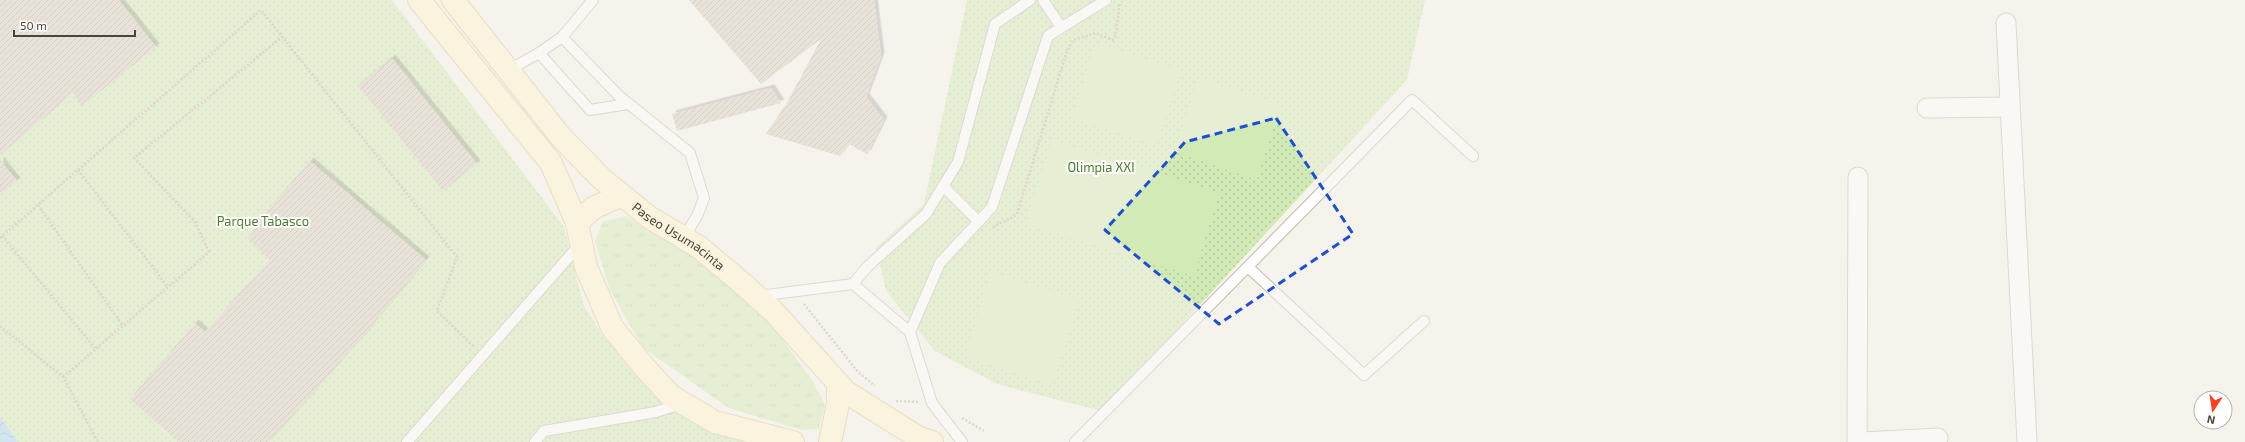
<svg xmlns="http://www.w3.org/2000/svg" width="2245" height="442" font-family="'Exo 2',sans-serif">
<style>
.grass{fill:url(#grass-tufts)}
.park{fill:url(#park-dots)}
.pitch{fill:#d2eab5}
.water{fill:url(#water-waves)}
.building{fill:url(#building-hatch);filter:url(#shadow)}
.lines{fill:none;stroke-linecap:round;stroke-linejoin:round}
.lane-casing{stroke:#c2bbae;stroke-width:12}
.street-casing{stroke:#c2bbae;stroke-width:21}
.secondary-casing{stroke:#d6c79b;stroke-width:24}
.path{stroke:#c4b79f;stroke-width:2.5;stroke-dasharray:2 2;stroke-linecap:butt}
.lane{stroke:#fff;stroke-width:10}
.street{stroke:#fff;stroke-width:19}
.secondary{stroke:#fff3cd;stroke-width:22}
.marked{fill:none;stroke:#1d4ed8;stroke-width:3;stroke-dasharray:8 5;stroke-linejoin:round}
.labels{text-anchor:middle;stroke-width:4;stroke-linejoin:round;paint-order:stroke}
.park-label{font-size:13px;fill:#4a7f2a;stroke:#fff}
.street-label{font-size:13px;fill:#4b4439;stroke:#fff}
</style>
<defs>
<pattern id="grass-tufts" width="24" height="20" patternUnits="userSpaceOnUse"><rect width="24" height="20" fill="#d2eab5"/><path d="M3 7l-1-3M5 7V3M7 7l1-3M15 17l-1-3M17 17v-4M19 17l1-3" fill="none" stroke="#b6ca9c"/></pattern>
<pattern id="park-dots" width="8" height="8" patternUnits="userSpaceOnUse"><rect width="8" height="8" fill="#d2eab5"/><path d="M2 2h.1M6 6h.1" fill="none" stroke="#b6ca9c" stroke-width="1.8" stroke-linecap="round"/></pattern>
<pattern id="water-waves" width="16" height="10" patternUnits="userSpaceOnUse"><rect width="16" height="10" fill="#a9d4f2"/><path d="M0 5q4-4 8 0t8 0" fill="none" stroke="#8caec5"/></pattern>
<pattern id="building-hatch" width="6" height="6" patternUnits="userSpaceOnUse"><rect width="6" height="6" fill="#d8cfc1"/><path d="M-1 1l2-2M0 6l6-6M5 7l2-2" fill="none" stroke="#b1aa9e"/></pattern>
<filter id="shadow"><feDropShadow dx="3.5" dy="-3.5" stdDeviation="0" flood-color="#0004"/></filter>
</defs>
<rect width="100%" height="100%" fill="#f6f3ec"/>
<path class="grass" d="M626,216L712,267L768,320L813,381L825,405L819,429L801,430L729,408L643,348L610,290L595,242L602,222Z"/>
<g class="park">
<path d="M0,0H392L564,227L583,304L602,334L635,374L667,406L749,442H0Z"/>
<path d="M967,0H1425L1407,80L1102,411L997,384L935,351L886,291L876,248L924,204Z"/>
</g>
<g class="pitch">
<path d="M1095,43L1181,70L1157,145L1072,119Z"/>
<path d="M1198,78L1281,105L1257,180L1174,152Z"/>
<path d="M1052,140L1219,193L1194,276L1025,224Z"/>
<path d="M991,272L1079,299L1053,385L965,357Z"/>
</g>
<path class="water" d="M0,417L18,442H0Z"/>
<g class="building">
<path d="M0,0H119L156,47L82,106L73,93L0,155Z"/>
<path d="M689,0H874L881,56L866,97L884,120L867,154L849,144L840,156L766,134L788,101L821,39L761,84Z"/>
<path d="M392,58L477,164L443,191L358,86Z"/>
<path d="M771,88L781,103L677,131L672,114Z"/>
<path d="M0,160L17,181L0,194Z"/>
<path d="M310,161L426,260L362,337L269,442H179L130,399L195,323L205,332L270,260L248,239L275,201Z"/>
</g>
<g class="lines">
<g class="lane-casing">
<g id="lane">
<path d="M1043,0L1061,27"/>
<path d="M562,37L619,96L690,153L704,198L698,214L684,238"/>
<path d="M539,53L590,110L628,104"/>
<path d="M509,70L539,53L562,37L593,0"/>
<path d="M943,186L978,221"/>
<path d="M1248,267L1364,375L1424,321"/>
<path d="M853,284L867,267L926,214L958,162L995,24L1030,0"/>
<path d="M758,296L853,284L910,332L932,403L962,442"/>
<path d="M910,332L940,263L992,207L1048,36L1106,0"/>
<path d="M407,442L581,243"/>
<path d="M535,442L544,431L656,412L681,404"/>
<path d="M1075,442L1412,100L1473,156"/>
</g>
</g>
<g class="street-casing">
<g id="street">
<path d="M2006,23L2027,442"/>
<path d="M1927,108L2010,107"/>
<path d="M1857,442L1858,177"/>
<path d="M1863,442L1938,438"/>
</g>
</g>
<g class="secondary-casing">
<g id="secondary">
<path d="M419,0L551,163L577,223L586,267L612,327L645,368L671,396L715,422L793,442"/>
<path id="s1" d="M453,0L561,137L602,179L649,217L699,247L742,283L773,311L846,392L919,438L932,442"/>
<path d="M577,223L593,208L620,196"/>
<path d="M830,442L838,404V383"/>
</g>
</g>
<g class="path">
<path d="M78,170L168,287"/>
<path d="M38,205L123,326"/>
<path d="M993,228C1001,221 1008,221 1017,214L1066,54L1073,40L1096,33L1112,40L1115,37L1120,3"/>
<path d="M2,236L96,349"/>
<path d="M0,238L261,10L457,257L437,311L474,347"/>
<path d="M804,304L858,372L875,386"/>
<path d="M0,326L63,377L98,442"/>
<path d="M63,377L209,252L195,222L134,158L282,37"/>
<path d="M896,401L919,402"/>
<path d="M962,418L984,431"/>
</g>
<use href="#lane" class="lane"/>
<use href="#street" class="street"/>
<use href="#secondary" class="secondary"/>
</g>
<path d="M0 0H2245V442H0ZM1276,118L1353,234L1219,324L1105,230L1185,142Z" fill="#f6f3ec" fill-opacity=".55" fill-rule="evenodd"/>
<path class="marked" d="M1276,118L1353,234L1219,324L1105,230L1185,142Z"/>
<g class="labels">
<g class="park-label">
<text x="1101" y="172">Olimpia XXI</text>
<text x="263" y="226">Parque Tabasco</text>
</g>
<g class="street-label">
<text dy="5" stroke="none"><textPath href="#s1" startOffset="329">Paseo Usumacinta</textPath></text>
</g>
</g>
<g transform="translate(2213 410) rotate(192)"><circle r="19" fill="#ffffff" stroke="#b7b4b0"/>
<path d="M0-3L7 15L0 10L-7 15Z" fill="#fc3f1d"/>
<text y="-6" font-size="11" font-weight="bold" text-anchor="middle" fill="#4b4439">N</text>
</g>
<path d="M14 30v6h121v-6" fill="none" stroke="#4b4439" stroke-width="2"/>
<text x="20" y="30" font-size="12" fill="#4b4439" stroke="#ffffff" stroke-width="3" paint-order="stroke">50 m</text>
</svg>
